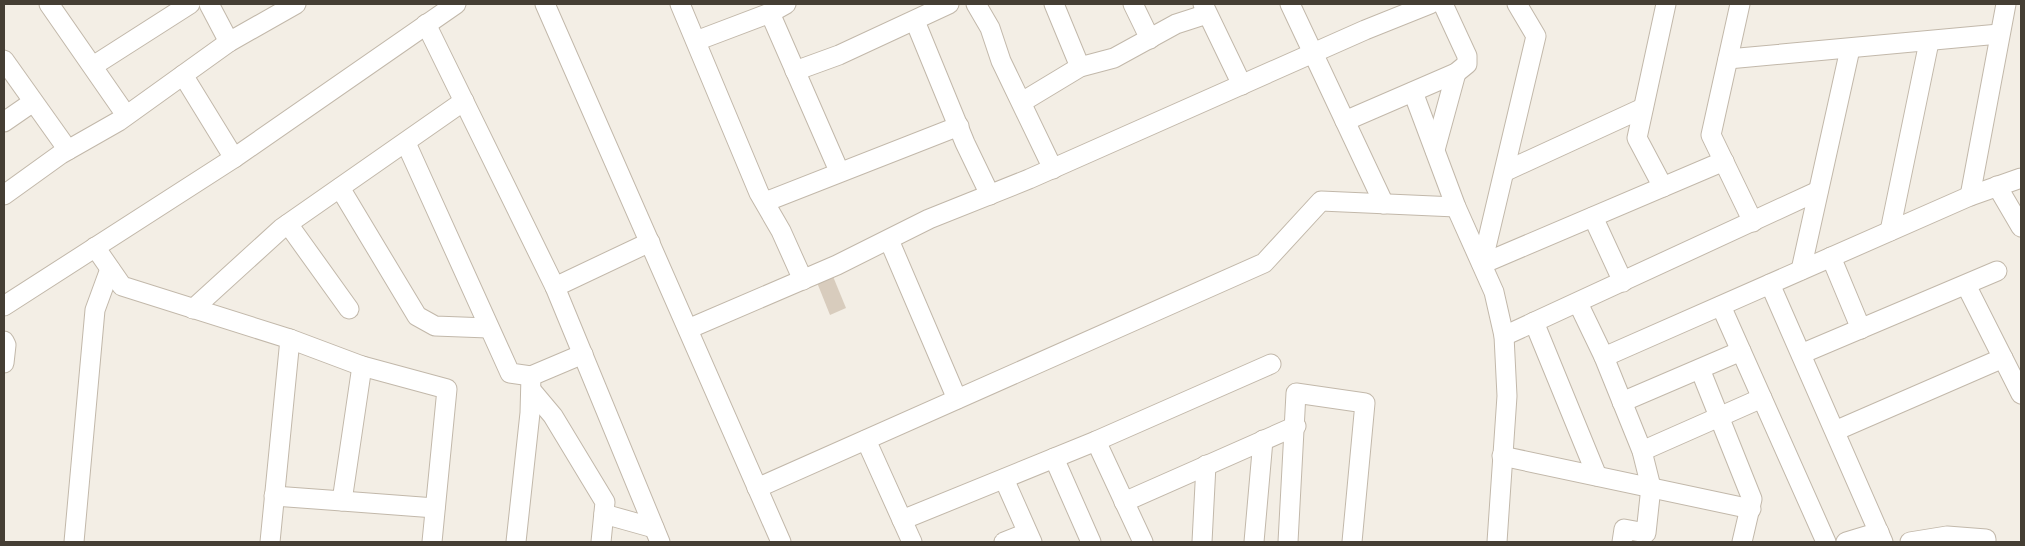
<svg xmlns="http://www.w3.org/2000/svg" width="2025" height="546" font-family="'DejaVu Sans',sans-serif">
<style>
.building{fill:#d8ccbd}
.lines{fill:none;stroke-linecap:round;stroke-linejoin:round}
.minor-casing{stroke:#c2b8aa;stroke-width:21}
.minor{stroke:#fff;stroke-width:19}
</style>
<rect width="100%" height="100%" fill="#f3eee5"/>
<path class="building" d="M832,274L846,308L830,315L816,280Z"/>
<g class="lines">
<g class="minor-casing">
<g id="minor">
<path d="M49,4L126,115"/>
<path d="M209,4L229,42"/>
<path d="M545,4L781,542"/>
<path d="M680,4L759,193L781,231L803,280"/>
<path d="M976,4L990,28L1001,61L1053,169"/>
<path d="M1054,4L1080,67"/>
<path d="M1133,4L1150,39"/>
<path d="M1203,4L1242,85"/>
<path d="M1290,4L1384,204"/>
<path d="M1740,4L1711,135L1753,222"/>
<path d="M770,13L839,171"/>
<path d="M915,21L965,143L990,195"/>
<path d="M426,24L555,287L660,542"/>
<path d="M696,41L770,13L786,4"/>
<path d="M1728,59L1999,34"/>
<path d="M4,60L68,150"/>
<path d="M93,66L190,4"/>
<path d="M795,71L839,55L949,4"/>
<path d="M183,75L234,158"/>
<path d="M1413,92L1456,207L1494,292L1504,336L1507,396L1497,542"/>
<path d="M1022,102L1080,67L1114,58L1176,24L1207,14"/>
<path d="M1345,121L1456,73L1467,64V56L1443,4"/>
<path d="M4,122L33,102"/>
<path d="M406,143L510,373L531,376"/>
<path d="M1435,150L1456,73"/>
<path d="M1506,171L1643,108"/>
<path d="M1997,186L2021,227"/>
<path d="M1663,187L1637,138L1666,4"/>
<path d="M340,188L417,316L435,326L488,328"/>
<path d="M4,195L61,154L119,121L229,42L296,4"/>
<path d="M1970,196L2006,4"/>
<path d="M765,202L959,126"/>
<path d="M1593,217L1623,282"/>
<path d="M288,224L349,309"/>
<path d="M1890,231L1929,42"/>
<path d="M889,240L957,399"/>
<path d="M95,247L122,286L290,339L362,366L447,389L432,542"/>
<path d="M1831,257L1861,329"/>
<path d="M1482,264L1536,36L1517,4"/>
<path d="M1482,264L1724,161"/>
<path d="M1801,270L1850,49"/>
<path d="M1770,284L1883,542"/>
<path d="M1966,285L2021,394"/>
<path d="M555,287L650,242"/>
<path d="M1578,303L1604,357L1642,451L1651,487L1646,533L1624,529L1622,542"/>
<path d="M4,306L234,158L456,4"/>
<path d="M1721,306L1826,542"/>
<path d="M193,309L282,228L464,101"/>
<path d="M1534,322L1597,476"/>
<path d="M688,329L837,265L929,219L1029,179L1365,30L1430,4"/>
<path d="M1504,336L1818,191"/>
<path d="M4,341L6,345L4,363"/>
<path d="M1801,354L1997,271"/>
<path d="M1604,357L1970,196L2021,178"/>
<path d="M1700,369L1752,499L1742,542"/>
<path d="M532,391L553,416L605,502L601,542"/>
<path d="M1622,402L1741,351"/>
<path d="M1835,431L2003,358"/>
<path d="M866,440L912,542"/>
<path d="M1096,441L1143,542"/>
<path d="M1642,451L1762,398"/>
<path d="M1502,456L1751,509"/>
<path d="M1054,458L1091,542"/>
<path d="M1004,479L1032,542"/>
<path d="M757,488L1264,263L1321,201L1456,207"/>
<path d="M274,496L342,501L362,366"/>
<path d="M342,501L435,508"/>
<path d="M1124,502L1296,426"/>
<path d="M604,514L654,528"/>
<path d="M902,520L1096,441L1271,364"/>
<path d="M74,542L95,310L110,269"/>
<path d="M270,542L290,339"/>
<path d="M516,542L530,413L531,376L583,354"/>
<path d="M1004,542L1027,533"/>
<path d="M1202,542L1206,465"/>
<path d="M1254,542L1263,440"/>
<path d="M1288,542L1296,393L1365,403L1352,542"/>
<path d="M1846,542L1879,532"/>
<path d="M1910,542L1947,536L1986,539V542"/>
</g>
</g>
<use href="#minor" class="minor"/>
</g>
<rect width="2025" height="546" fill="none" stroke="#453e34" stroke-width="10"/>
</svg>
